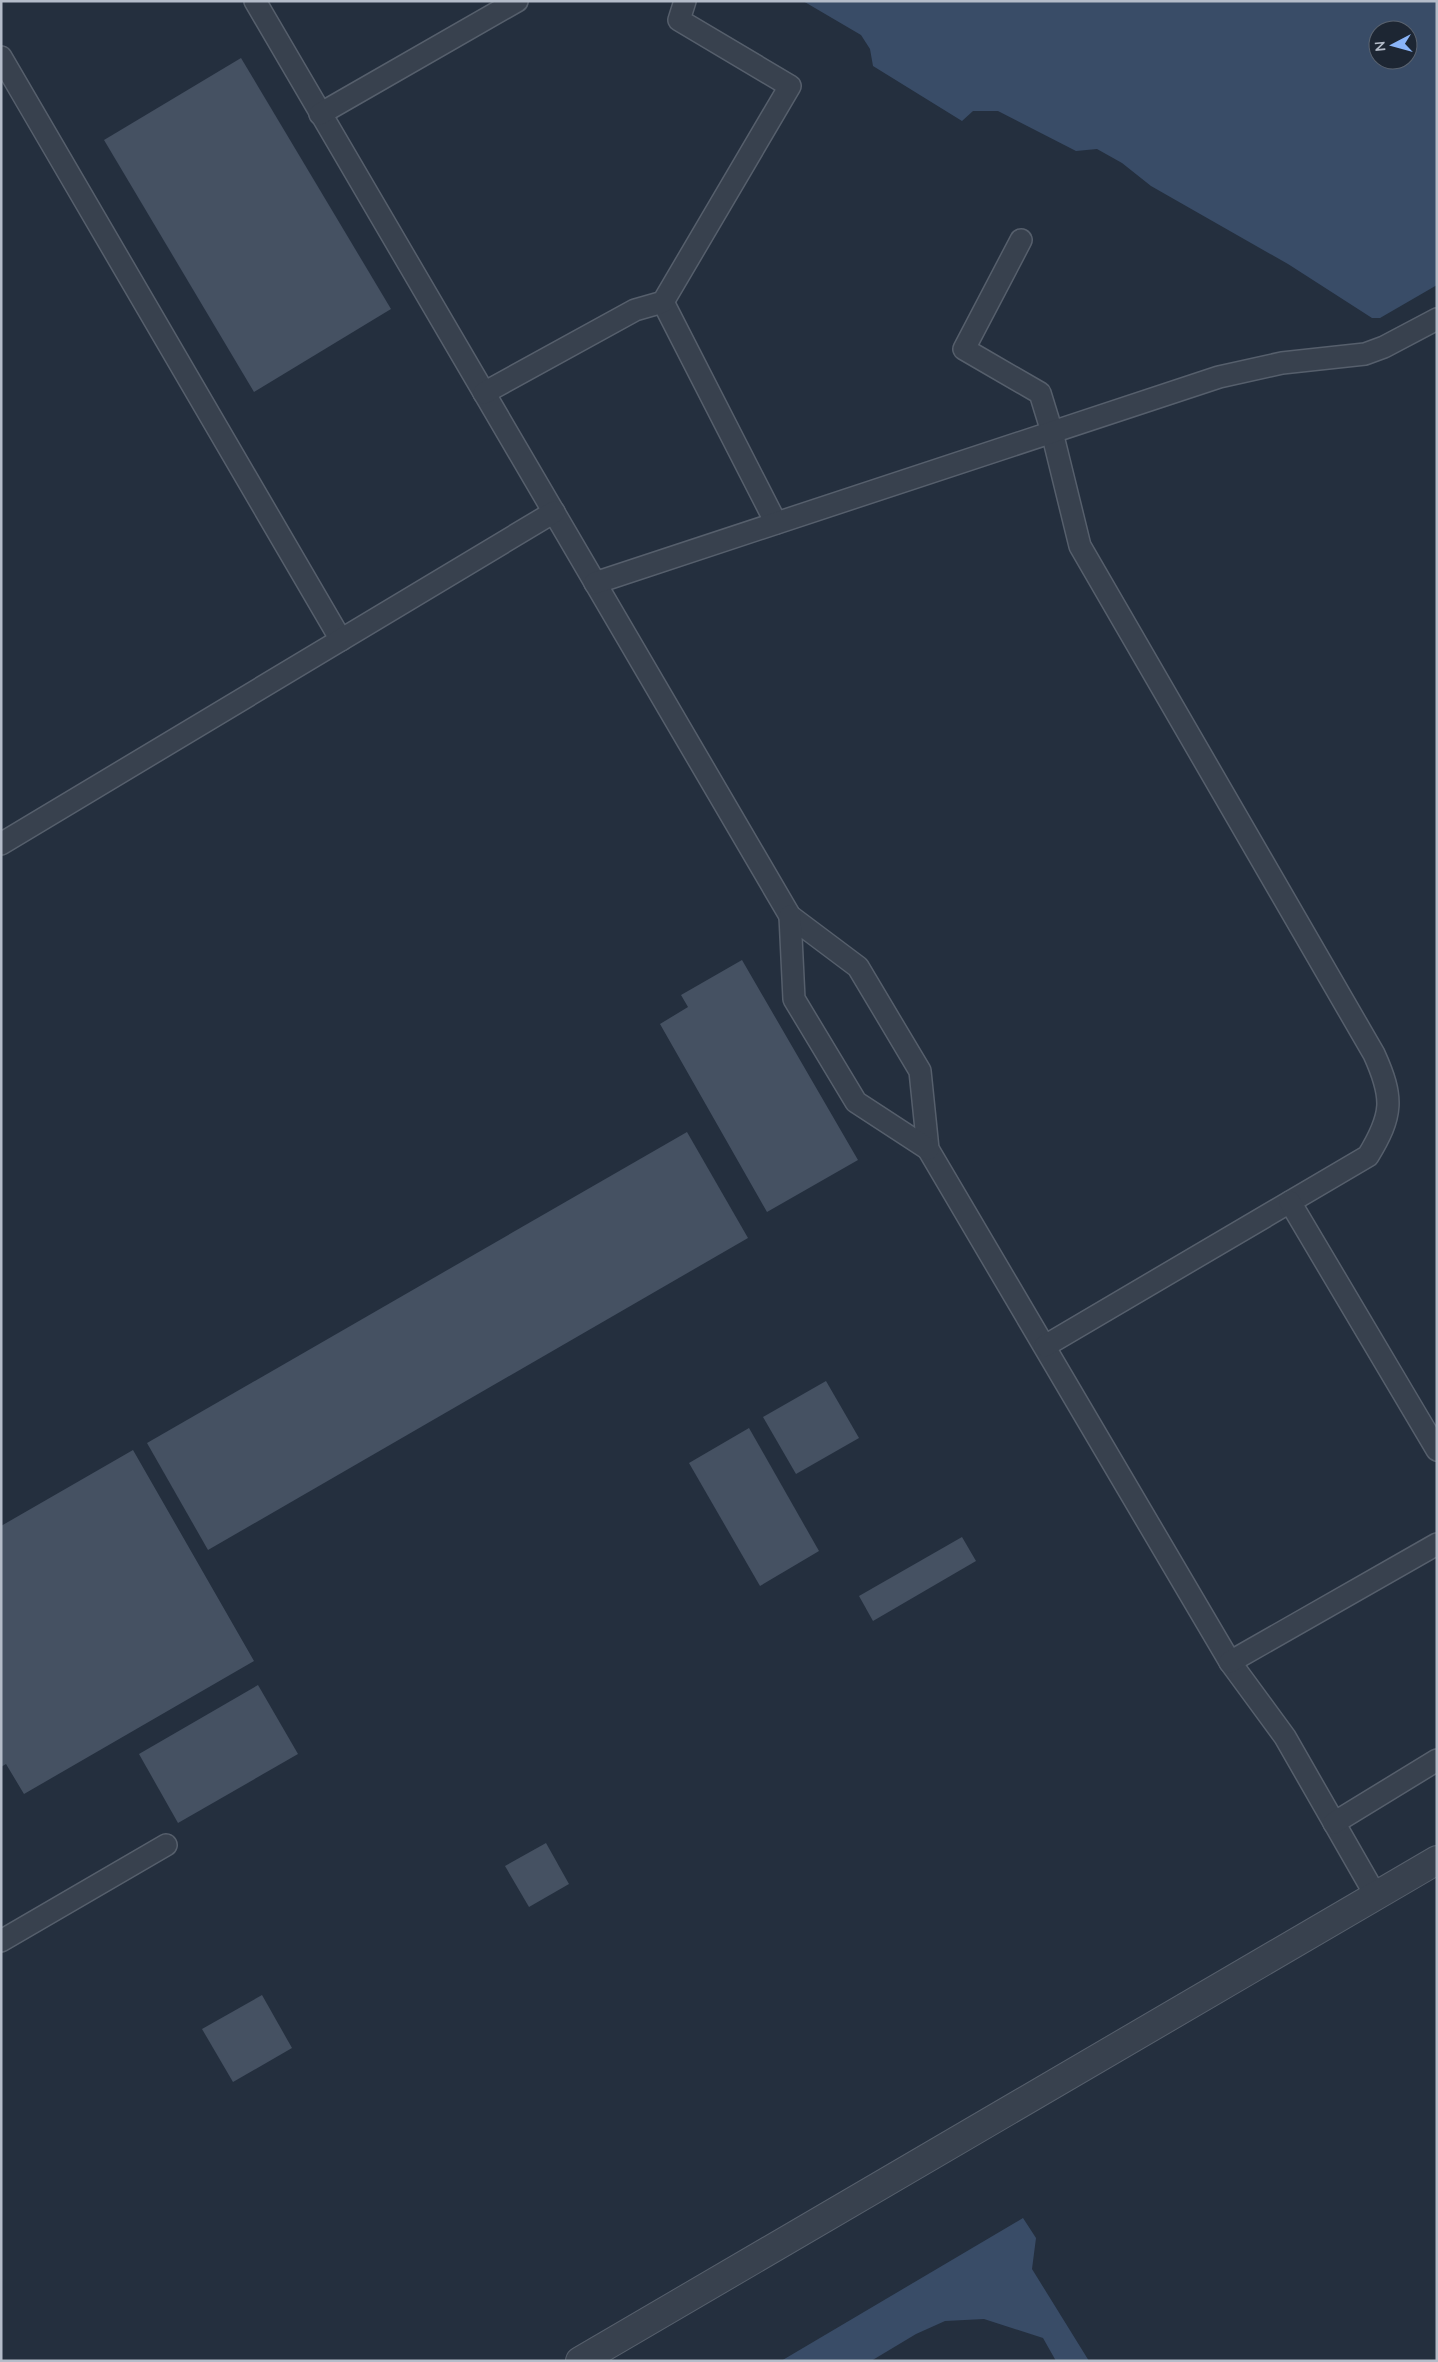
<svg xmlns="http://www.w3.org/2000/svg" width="1438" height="2362" font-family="'Nunito Sans',sans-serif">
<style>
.water{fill:#394c67;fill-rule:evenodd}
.building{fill:#455162}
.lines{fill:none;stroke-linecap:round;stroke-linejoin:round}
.service-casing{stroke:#565f6c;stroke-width:24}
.minor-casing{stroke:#565f6c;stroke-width:30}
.service{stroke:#38414e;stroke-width:21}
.minor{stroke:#38414e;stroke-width:28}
</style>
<rect width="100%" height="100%" fill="#242f3e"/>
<g class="water">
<path d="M803,1H1437V285L1380,318H1372L1288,264L1151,186L1122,163L1097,149L1076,151L998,111H973L962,121L873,66L870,49L861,35ZM1378,30H1408V60H1378Z"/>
<path d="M1023,2218L1036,2238L1032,2269L1089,2361H1056L1043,2338L984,2319L945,2321L916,2334L871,2361H781Z"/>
</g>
<g class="building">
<path d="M241,58L391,309L254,392L104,140Z"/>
<path d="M742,960L858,1160L767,1212L660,1024L688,1007L681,995Z"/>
<path d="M687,1132L748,1238L208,1550L147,1443Z"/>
<path d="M826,1381L859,1438L796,1474L763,1417Z"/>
<path d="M749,1428L819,1551L760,1586L689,1463Z"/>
<path d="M133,1450L254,1661L24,1794L6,1764L1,1767V1526Z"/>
<path d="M962,1537L976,1561L873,1621L859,1596Z"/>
<path d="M258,1685L298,1754L178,1823L139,1754Z"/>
<path d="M546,1843L569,1884L529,1907L505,1866Z"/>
<path d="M262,1995L292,2048L233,2082L202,2029Z"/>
</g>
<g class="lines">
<g class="service-casing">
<g id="service">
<path d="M255,1L790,916L858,967L920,1071L928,1149L1230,1662L1285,1737L1376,1896"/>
<path d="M1,57L341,640"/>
<path d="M320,114L517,1"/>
<path d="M1021,240L964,349L1040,393L1052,432L1080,546L1374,1054C1394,1098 1393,1115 1368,1156L1045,1346"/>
<path d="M663,302L776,523"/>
<path d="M484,393L635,310L663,302L790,86L679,20L685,1"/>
<path d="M595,583L1219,377L1282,363L1365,354L1384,347L1437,319"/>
<path d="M1,844L554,512"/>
<path d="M790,916L794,999L856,1102L928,1149"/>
<path d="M1290,1202L1437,1450"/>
<path d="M1230,1662L1437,1544"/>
<path d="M1334,1823L1437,1760"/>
<path d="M1,1941L166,1845"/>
</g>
</g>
<g class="minor-casing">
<path id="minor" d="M580,2361L1437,1860"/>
</g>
<use href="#service" class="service"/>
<use href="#minor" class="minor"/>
</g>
<rect width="1438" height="2362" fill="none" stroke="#b4bcc9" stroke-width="5"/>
<g transform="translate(1393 45) rotate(264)"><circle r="24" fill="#1d2633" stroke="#59626f"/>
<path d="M0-4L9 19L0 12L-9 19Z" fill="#8ab4f8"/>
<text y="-8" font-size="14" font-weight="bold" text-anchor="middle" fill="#b4bcc9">N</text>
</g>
</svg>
